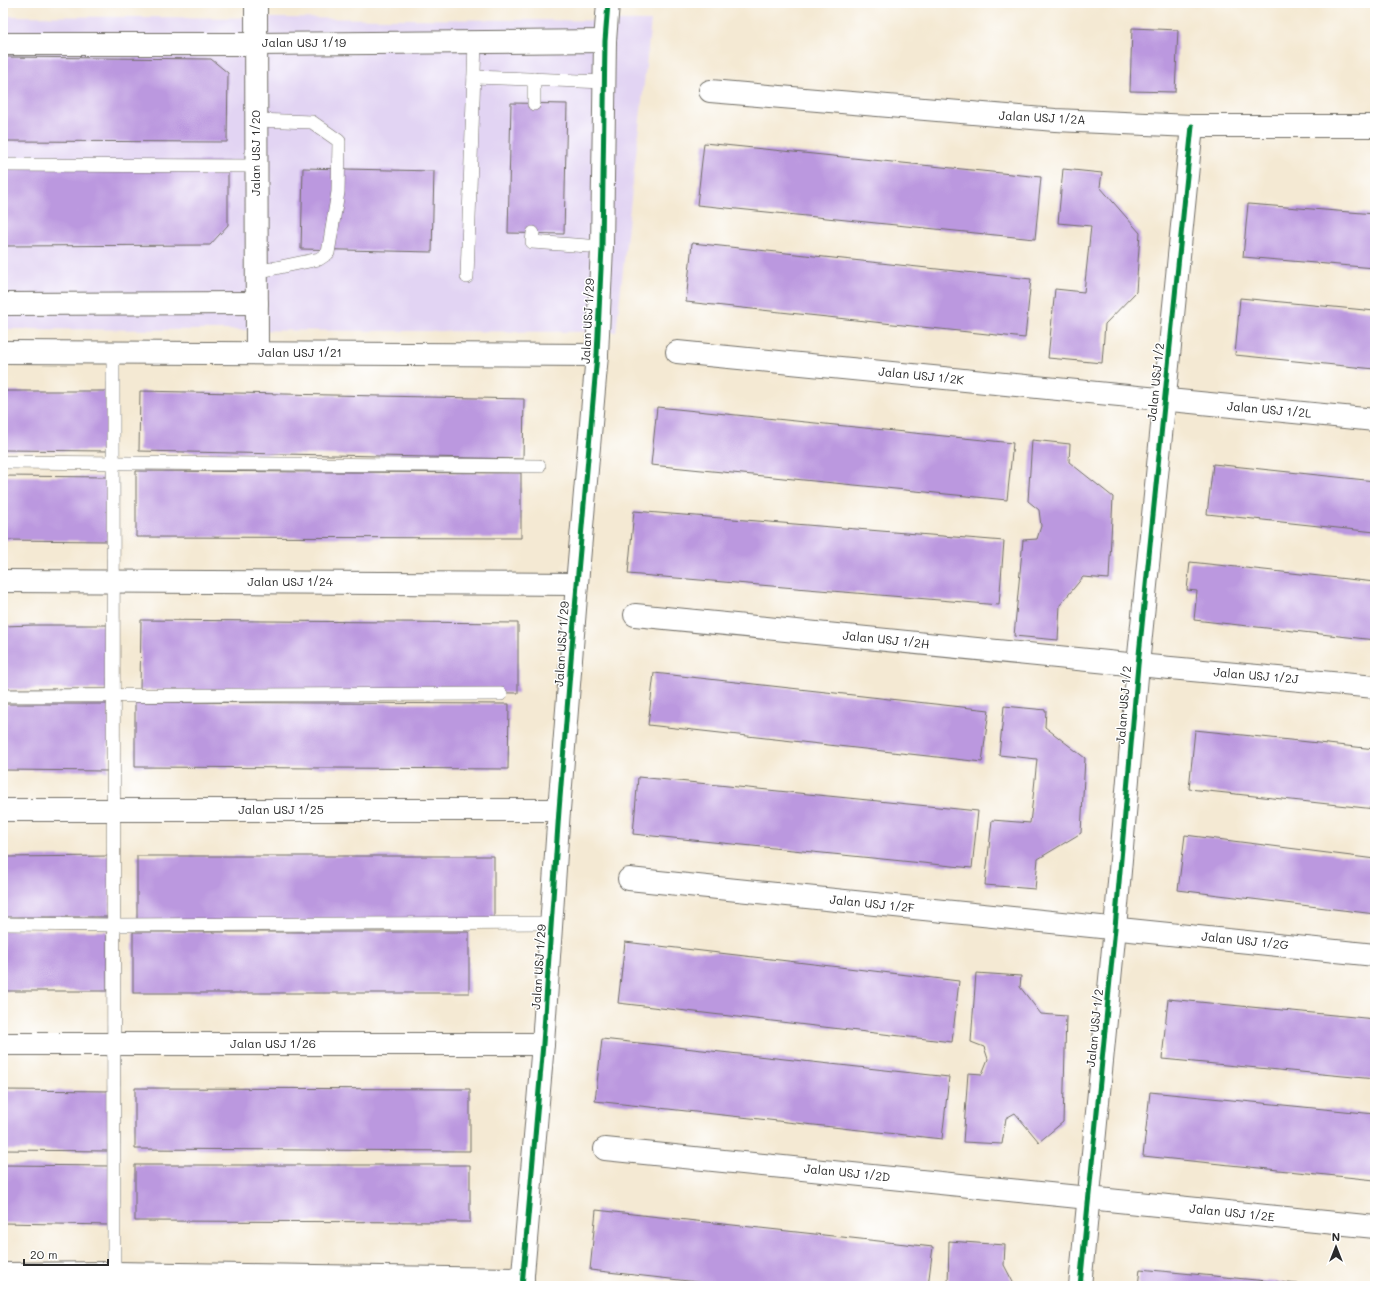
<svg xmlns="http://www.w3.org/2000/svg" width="1378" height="1289" font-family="Mali,sans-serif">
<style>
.built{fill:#e2d4f3}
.building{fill:#bb98df}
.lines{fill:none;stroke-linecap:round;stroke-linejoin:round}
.lane-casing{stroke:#716e66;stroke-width:14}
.street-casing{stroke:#716e66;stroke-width:24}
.lane{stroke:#fff;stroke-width:13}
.street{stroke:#fff;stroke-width:22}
.cycleway-casing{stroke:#fff;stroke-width:8}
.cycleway{stroke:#00873e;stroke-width:5}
.labels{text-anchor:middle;stroke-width:3;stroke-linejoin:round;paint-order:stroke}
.street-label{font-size:12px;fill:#2b2b2b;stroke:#fff}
</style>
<rect width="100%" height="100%" fill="#fff"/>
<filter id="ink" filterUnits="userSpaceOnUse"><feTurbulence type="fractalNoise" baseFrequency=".025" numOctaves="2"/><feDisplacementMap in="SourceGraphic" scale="8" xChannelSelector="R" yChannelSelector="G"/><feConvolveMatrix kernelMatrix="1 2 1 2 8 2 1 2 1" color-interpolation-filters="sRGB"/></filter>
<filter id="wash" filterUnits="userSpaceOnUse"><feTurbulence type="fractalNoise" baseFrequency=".012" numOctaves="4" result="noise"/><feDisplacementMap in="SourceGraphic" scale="16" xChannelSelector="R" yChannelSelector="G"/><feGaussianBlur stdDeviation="0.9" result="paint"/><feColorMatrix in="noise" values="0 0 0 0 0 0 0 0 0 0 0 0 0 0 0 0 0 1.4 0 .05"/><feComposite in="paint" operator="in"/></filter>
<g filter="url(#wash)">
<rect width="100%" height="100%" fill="#f4e9d3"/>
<path class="built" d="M3,16L651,21L616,332L3,329Z"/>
<g id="blocks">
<g class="building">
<path d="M1132,28L1178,30L1175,92L1130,91Z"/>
<path d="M3,57L211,59L228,73L227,142L3,141Z"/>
<path d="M511,103L567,104L564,234L508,233Z"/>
<path d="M704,143L1041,177L1035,239L697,205Z"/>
<path d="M228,161V225L210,245L3,246V162Z"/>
<path d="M303,168L434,171L432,252L301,249Z"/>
<path d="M1063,169L1102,173L1100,187L1140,233L1136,292L1105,324L1102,363L1048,358L1055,289L1084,292L1091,226L1058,223Z"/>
<path d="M1248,204L1375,214V268L1243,257Z"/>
<path d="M692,243L1031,279L1025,338L686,302Z"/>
<path d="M1240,298L1375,311V369L1235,355Z"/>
<path d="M3,391H110V451L3,450Z"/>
<path d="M140,391L524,399L523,459L139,451Z"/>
<path d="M657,407L1013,443L1007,500L651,465Z"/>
<path d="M1032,440L1070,444L1069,462L1113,497L1109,579L1083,577L1060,605L1058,640L1014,636L1023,540L1037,539L1041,526L1039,510L1028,501Z"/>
<path d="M1213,464L1375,481V532L1207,514Z"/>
<path d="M136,471L521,473V538L136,537Z"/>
<path d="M3,476L109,477L108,541L3,540Z"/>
<path d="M634,511L1004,541L999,605L628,574Z"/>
<path d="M1190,562L1375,582V640L1194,620L1197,591L1187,590Z"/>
<path d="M141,620L518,623V693L140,690Z"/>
<path d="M33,625H110V689H3V626Z"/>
<path d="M654,673L989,710L982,762L648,725Z"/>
<path d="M135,702L509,704L508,769L135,767Z"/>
<path d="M3,704H109L108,771L3,770Z"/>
<path d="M1004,706L1046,710L1045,727L1085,758L1081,833L1038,859L1035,889L985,885L992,820L1030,823L1034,789L1037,759L999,755Z"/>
<path d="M1195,730L1375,749V809L1189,789Z"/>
<path d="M638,777L978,811L972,868L633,834Z"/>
<path d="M1185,835L1375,859V914L1178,890Z"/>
<path d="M110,856V917H3V857Z"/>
<path d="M137,856H494V922L137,921Z"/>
<path d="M3,930L107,931V991H3Z"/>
<rect x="133" y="932" width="336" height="61"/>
<path d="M625,942L959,981L952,1042L618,1003Z"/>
<path d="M976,973L1021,976L1020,987L1041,1014L1066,1016L1063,1122L1039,1142L1015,1113L1006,1118L1002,1144L963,1142L968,1073L982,1074L988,1059L984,1047L971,1042Z"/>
<path d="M1168,999L1375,1019V1079L1162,1059Z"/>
<path d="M602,1039L949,1077L942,1139L595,1101Z"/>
<path d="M135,1088L470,1089V1151L135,1149Z"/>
<path d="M3,1090L111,1091L110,1151L3,1150Z"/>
<path d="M1150,1092L1375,1114V1180L1143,1156Z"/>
<path d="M3,1165L110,1166V1225L3,1223Z"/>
<path d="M135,1165H470V1222L135,1221Z"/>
<path d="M596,1210L933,1247L928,1286H733L590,1270Z"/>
<path d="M949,1241L1005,1245L1004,1265L1015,1286H948Z"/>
<path d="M1140,1269L1309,1285V1286H1138Z"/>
</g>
</g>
</g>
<g filter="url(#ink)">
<use href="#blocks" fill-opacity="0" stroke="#716e66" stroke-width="1"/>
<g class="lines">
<g class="lane-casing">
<g id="lane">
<path d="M474,77L605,82"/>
<path d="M534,79V104"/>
<path d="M256,120L312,122L339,141L338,192L328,253L319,259L256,272"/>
<path d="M3,165L256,166"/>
<path d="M533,233L532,242L602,247"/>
<path d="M467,277L475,42"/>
<path d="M113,353L114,1286"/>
<path d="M3,462L539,466"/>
<path d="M3,696L501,694"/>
<path d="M3,924L114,925L552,923"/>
</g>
</g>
<g class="street-casing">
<g id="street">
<path d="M256,3L257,353"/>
<path d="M3,44H256L605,41"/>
<path d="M710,91L1055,120L1192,126H1375"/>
<path d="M3,304L257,303"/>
<path d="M3,352L597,355"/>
<path d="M677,352L1375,420"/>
<path d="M3,581L577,584"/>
<path d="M635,615L1138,665L1375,687"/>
<path d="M3,810H559"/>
<path d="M629,879L1375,955"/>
<path d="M3,1044H543"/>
<path d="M605,1149L1375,1227"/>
<path d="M3,1274L114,1273L523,1279"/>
<path d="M522,1286L543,1044L559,810L577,584L597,355L602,247L605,41L608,3"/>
<path d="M1080,1286L1115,928L1138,665L1192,126"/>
</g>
</g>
<use href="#lane" class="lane"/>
<use href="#street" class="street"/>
<g class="cycleway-casing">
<g id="cycleway">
<path d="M522,1286L543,1044L559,810L577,584L597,355L602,247L605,41L608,3"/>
<path d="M1080,1286L1115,928L1138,665L1192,126"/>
</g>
</g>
<use href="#cycleway" class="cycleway"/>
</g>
</g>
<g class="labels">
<g class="street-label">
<text x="304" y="47">Jalan USJ 1/19</text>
<text transform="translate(1042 118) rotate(3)" y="4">Jalan USJ 1/2A</text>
<text transform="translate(256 153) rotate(-90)" y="4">Jalan USJ 1/20</text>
<text transform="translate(588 321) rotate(-87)" y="4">Jalan USJ 1/29</text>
<text x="300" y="357">Jalan USJ 1/21</text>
<text transform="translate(921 376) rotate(6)" y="4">Jalan USJ 1/2K</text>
<text transform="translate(1156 382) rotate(-84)" y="4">Jalan USJ 1/2</text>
<text transform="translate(1269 410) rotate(5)" y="4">Jalan USJ 1/2L</text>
<text x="290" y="586">Jalan USJ 1/24</text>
<text transform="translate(886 640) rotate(6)" y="4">Jalan USJ 1/2H</text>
<text transform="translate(562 644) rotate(-86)" y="4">Jalan USJ 1/29</text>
<text transform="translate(1256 676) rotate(5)" y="4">Jalan USJ 1/2J</text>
<text transform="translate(1124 705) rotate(-85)" y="4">Jalan USJ 1/2</text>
<text x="281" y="814">Jalan USJ 1/25</text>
<text transform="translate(872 904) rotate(6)" y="4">Jalan USJ 1/2F</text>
<text transform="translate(1245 941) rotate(6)" y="4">Jalan USJ 1/2G</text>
<text transform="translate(539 967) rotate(-86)" y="4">Jalan USJ 1/29</text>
<text transform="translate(1095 1028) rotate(-84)" y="4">Jalan USJ 1/2</text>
<text x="273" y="1048">Jalan USJ 1/26</text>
<text transform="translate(847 1173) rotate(6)" y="4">Jalan USJ 1/2D</text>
<text transform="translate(1232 1213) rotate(6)" y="4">Jalan USJ 1/2E</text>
</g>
</g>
<rect width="1378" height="1289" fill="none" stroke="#fff" stroke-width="16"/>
<g transform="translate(1336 1247)" stroke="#ffffff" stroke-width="3" paint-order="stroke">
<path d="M0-3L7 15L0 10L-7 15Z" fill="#2b2b2b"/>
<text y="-6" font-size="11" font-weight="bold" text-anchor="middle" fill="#2b2b2b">N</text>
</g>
<path d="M24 1259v6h84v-6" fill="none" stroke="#2b2b2b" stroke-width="2"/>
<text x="30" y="1259" font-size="12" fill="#2b2b2b" stroke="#ffffff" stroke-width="3" paint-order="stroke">20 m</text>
</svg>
